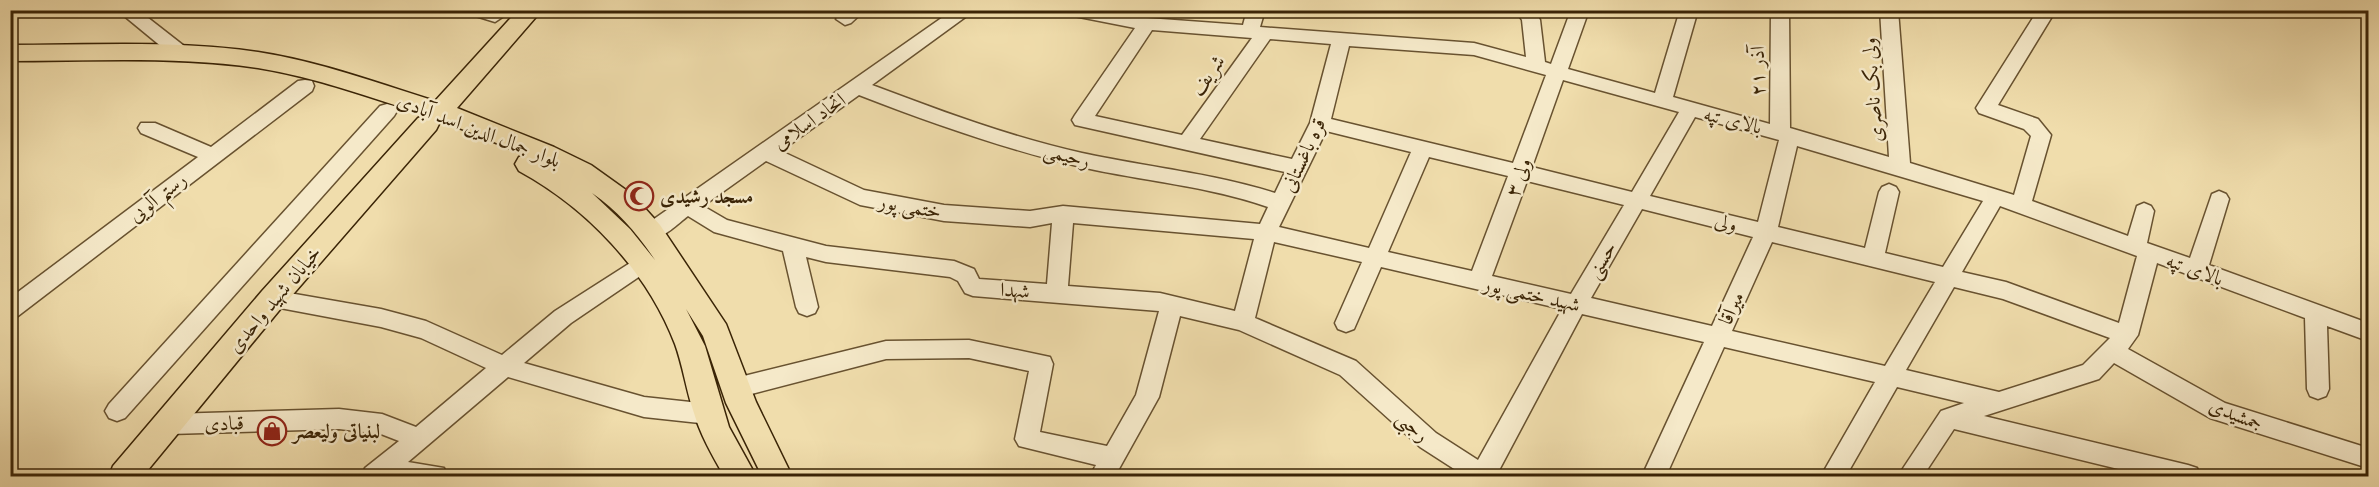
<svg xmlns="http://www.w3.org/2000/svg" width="2379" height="487" font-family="'Libre Caslon Text',Amiri,serif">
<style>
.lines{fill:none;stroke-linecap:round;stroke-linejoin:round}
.minor-casing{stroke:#685230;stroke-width:3}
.major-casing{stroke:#3a2406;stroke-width:3}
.minor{fill:#f5e9c9;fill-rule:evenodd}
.major{fill:#f0ddac;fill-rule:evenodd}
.labels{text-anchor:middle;stroke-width:5;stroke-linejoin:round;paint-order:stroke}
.street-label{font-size:20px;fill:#3a2406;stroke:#f5e9c9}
.poi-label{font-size:20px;font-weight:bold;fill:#3a2406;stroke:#f5e9c9;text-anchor:start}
</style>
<rect width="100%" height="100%" fill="#f0ddac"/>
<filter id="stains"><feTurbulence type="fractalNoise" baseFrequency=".00333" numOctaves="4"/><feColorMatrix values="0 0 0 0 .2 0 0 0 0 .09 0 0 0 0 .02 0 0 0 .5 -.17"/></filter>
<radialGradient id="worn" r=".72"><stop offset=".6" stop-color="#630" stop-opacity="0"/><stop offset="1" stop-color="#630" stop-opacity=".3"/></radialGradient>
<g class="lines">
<g class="minor-casing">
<g id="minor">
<path d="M117,10H138L188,49L190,53L188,57H174Z"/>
<path d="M466,10H497L504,16L495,22L469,14Z"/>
<path d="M844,10H865L851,23L845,25L836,19Z"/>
<path d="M953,10H975L872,85C941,111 1010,137 1082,153C1146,167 1212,173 1275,193L1285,172L1075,125L1072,120L1075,115L1135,28L1074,16L1065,10H1107L1147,18L1243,25L1247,10H1265L1260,27L1474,43L1526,57L1522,20L1515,10H1534L1540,20L1545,62L1551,64L1571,10H1589L1568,69L1655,93L1680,10H1698L1673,97L1770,124L1771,10H1789L1790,128L1889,157L1880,10H1898L1910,163L2014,195L2031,136L2024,129L1979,113L1976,108L2038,10H2056L1998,105L2038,119L2051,135L2032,201L2128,236L2137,206L2144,203L2151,206L2154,211L2147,243L2190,258L2212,194L2219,191L2226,194L2229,199L2209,265L2368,323V341L2327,326L2329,389L2326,396L2318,399L2310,396L2307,389L2305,318L2157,263L2138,335L2128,349L2225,403L2368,448V468L2210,418L2114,363L2099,379L1984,416L2188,465L2197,468L2200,476H2147L1954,429L1923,476H1898L1941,411L1964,403L1897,387L1846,476H1821L1875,382L1724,347L1666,476H1642L1704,342L1582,314L1496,476H1465L1420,447L1340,375L1239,330L1180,316L1159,397L1115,476H1090L1096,465L1019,446L1015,439L1029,371L969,358L886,359L736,398L728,395L725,388L728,381L736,378L886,341L969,340L1050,357L1053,364L1040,432L1107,446L1136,395L1159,311L973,296L965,293L958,281L950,277L826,262L806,257L818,307L815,313L807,316L799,313L796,307L783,251L714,232L688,216C676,225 660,243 644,238L641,232L644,226ZM1152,30L1252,38L1182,135L1095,116ZM1270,39L1331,44L1310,123L1292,159L1200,139ZM1349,46L1474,55L1546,75L1513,163L1331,119ZM1563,80L1679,112L1632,192L1532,167ZM859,95C931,123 1005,149 1081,167C1143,181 1208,186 1268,207L1260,224L1063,206L1030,211L944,205L864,190L781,151ZM1695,117L1779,140L1758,222L1650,196ZM1326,131L1411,152L1369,248L1279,227ZM1797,146L1983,201L1943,267L1885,253L1899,192L1896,187L1889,184L1882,187L1879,192L1865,248L1778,227ZM1429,157L1508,176L1472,271L1388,252ZM766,161L860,205L944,221L1030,227L1052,223L1047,284L979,279L974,269L954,261L826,246L727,220L703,206ZM1527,181L1624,205L1571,294L1492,276ZM2000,206L2137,256L2119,323L2006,282L1962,272ZM1642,209L1753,237L1712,326L1591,298ZM1073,223L1254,239L1235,311L1160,293L1068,286ZM1274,242L1362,262L1335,323L1338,329L1346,332L1354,329L1381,267L1562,309L1478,460L1436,433L1356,361L1255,318ZM1772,242L1935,282L1885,366L1732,331ZM1954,287L2003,299L2110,338L2083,365L1999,392L1906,370Z"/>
<path d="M305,80L312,81L314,86L312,91L18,316L10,319V298L198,157L141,133L138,128L141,123H155L211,147L298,81Z"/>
<path d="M387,104L394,106L397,111L394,116L125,418L117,421L109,418L105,411L109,404L380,106Z"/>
<path d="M641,256L649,258L652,264L649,270L571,323L524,363L644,397L709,404L717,407L721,414L717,421L709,424L644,417L508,377L408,462L444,468L447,476H362L365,468L399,441L381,434L339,429L170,434L162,431L158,424L162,417L170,414L339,409L382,414L416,427L486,368L421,338L381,327L264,305L261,299L264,293L272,290L381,309L426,321L502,355L555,311Z"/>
</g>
</g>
<g class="major-casing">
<path id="major" d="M518,10H542L457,108L554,147L591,165L633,195L660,225L726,324L756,402L792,476H762L726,403L703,336L686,309L705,346L729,427L756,476H724C712,455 700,434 693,410C686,389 683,366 675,344C647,271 587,208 519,171L515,164L519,157L526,155L437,119L439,124L436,130L282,307L143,476H109L113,466L262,291L418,118L426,115C371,98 315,77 258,68C177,56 93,61 10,61V45C93,45 177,40 258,52C318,61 377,83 435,101ZM592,193C618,211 637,233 655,260L630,229Z"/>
</g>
<use href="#minor" class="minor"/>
<use href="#major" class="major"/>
</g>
<defs>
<g id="mosque-ring" transform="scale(1.5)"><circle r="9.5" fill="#f5e9c9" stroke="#8f2418" stroke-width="1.5"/><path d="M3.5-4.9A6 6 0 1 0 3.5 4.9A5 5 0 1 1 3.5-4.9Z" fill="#8f2418"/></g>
<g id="shop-ring" transform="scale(1.5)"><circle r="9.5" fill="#f5e9c9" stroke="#8f2418" stroke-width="1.5"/><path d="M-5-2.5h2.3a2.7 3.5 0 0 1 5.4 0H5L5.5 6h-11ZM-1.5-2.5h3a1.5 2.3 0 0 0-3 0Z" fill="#8f2418"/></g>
</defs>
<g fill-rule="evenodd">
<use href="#mosque-ring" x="639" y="196"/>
<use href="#shop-ring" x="272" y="431"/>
</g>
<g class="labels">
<g class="street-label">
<text transform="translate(1757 71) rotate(-90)" y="7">۲۱ آذر</text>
<text transform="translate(1207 75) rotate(-55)" y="7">شریف</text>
<text transform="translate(1872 90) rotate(-94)" y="7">ولی بک ناصری</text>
<text transform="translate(1733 120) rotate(14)" y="7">بالای تپه</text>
<text transform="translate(809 121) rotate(-35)" y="7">اتحاد اسلامی</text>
<text transform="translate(479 130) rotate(21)" y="7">بلوار جمال الدین اسد آبادی</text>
<text transform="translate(1067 155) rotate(15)" y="7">رحیمی</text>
<text transform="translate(1303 155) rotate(-65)" y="7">قره باغستانی</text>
<text transform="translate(1518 177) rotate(-70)" y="7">ولی ۳</text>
<text transform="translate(157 197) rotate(-38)" y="7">رستم آلویی</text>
<text transform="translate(910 206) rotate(10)" y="7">ختمی پور</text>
<text transform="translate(1726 222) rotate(14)" y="7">ولی</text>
<text transform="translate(1601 260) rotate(-59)" y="7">حسنی</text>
<text transform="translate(2195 269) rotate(20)" y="7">بالای تپه</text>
<text transform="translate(1015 290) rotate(4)" y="7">شهدا</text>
<text transform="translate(1532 294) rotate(13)" y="7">شهید ختمی پور</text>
<text transform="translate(274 299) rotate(-50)" y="7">خیابان شهید واحدی</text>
<text transform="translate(1731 308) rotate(-65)" y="7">میرآقا</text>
<text transform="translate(2236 414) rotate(21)" y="7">جمشیدی</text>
<text transform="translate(224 423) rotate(-2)" y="7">قبادی</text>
<text transform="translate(1413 426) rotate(41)" y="7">رجبی</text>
</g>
<g class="poi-label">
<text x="660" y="203">مسجد رشیدی</text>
<text x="293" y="438">لبنیاتی ولیعصر</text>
</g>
</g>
<rect width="2379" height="487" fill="none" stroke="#f0ddac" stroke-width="36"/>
<rect x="12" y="12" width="2355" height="463" fill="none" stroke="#3a2406" stroke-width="3"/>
<rect x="18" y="18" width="2343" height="451" fill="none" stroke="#3a2406" stroke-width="1.5"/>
<rect width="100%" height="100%" filter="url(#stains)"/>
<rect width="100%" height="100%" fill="url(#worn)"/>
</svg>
